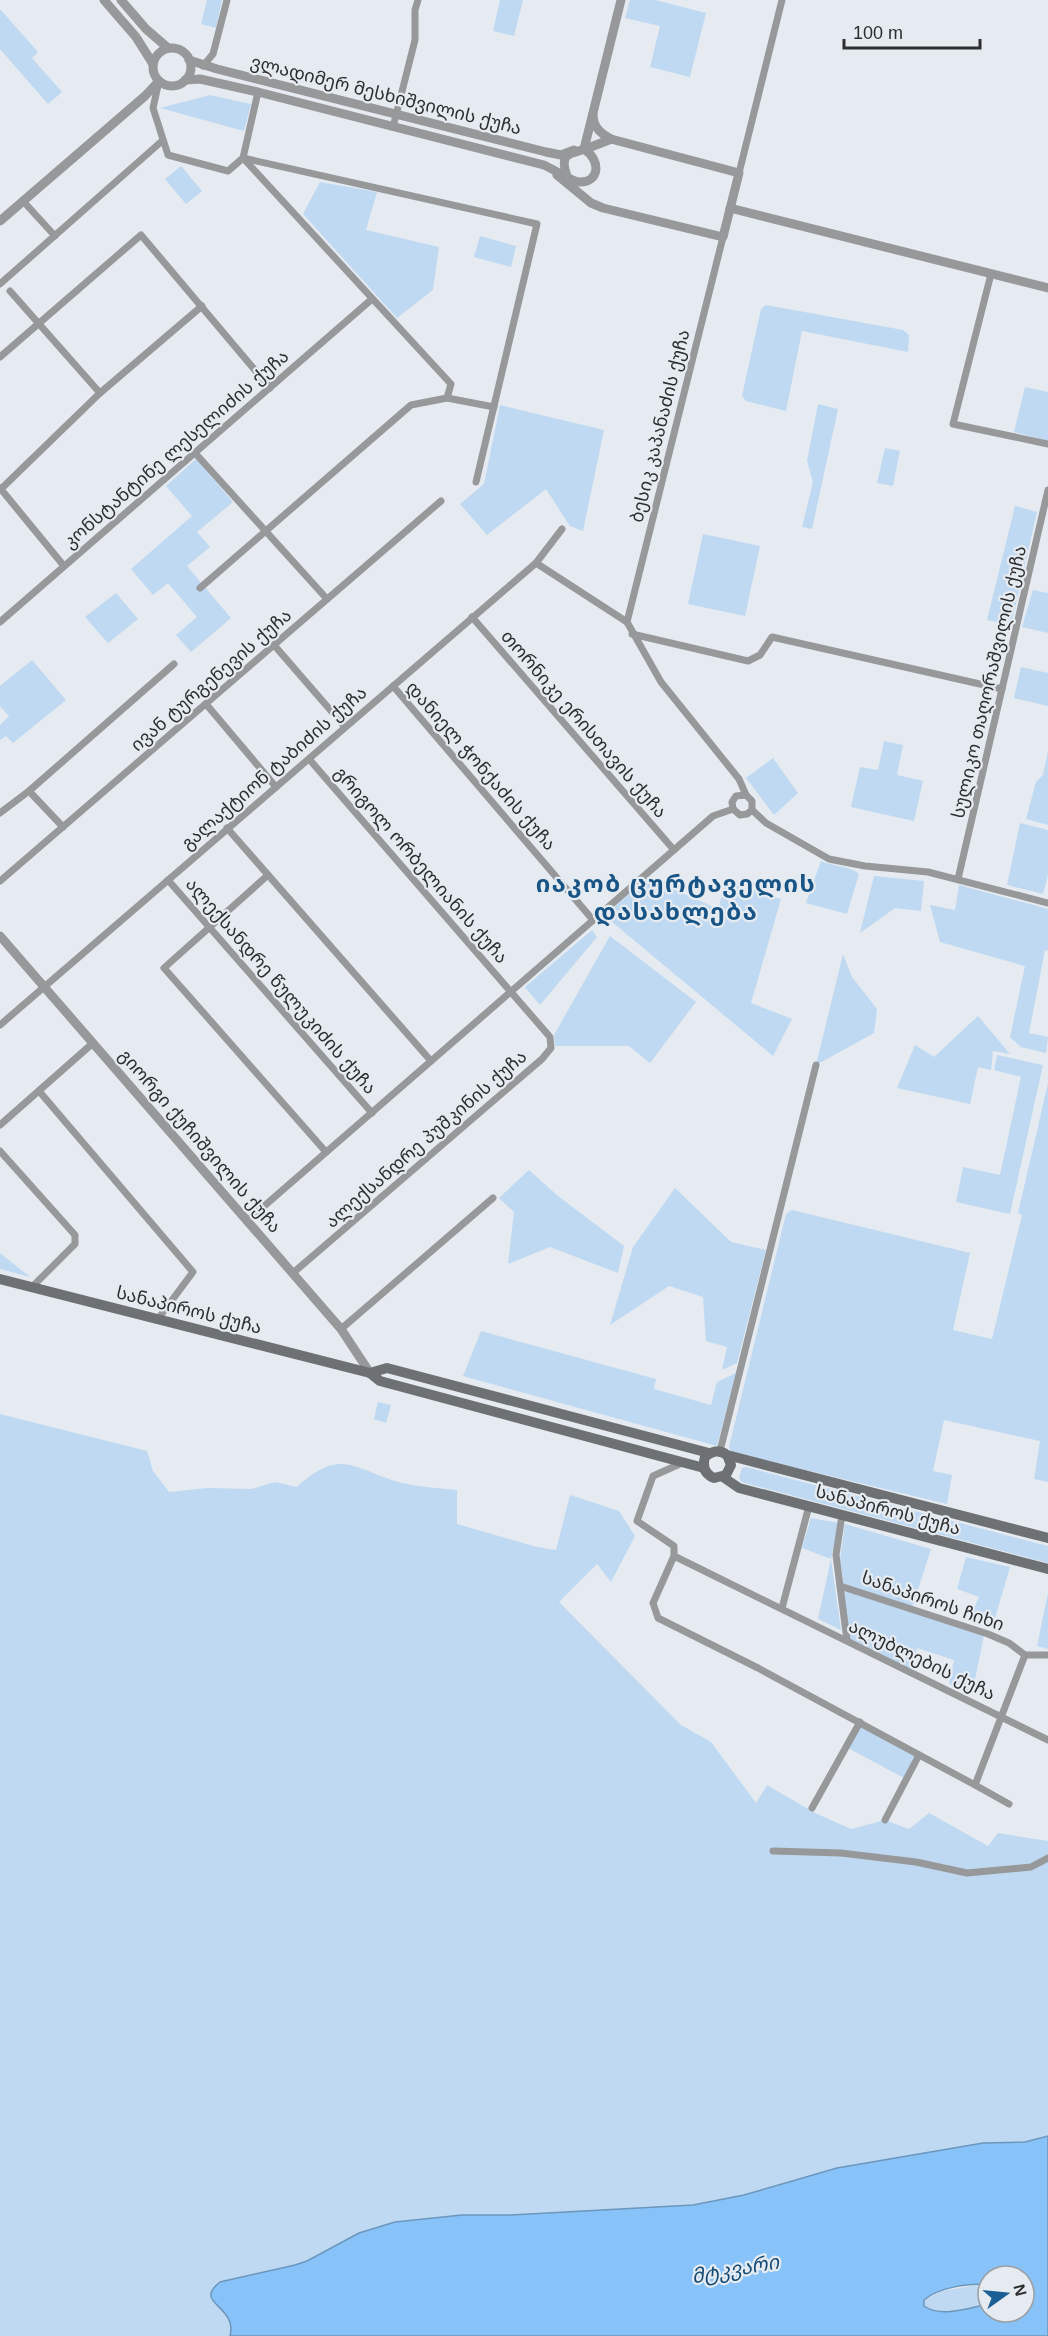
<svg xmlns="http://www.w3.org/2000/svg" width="1048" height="2336" font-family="Arial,'Noto Sans Georgian',sans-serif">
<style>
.green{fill:#bfd9f2}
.water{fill:#87c2f8;stroke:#6c96bc;stroke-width:1.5;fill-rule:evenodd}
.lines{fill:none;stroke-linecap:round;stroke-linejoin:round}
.minor{stroke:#96989a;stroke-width:7}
.tertiary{stroke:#96989a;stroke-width:9}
.secondary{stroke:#6e7174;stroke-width:10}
.labels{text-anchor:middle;stroke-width:4.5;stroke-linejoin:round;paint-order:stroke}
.street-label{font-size:18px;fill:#2c2e30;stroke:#e5ebf0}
.water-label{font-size:20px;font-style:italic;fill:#154b77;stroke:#e5ebf0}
.district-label{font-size:24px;font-weight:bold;letter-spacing:1.5px;fill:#185485;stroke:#e5ebf0}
</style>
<rect width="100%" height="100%" fill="#e5ebf0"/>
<g class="green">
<path d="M207,0H222L216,28L201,24Z"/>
<path d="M500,0H523L514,36L493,31Z"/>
<path d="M630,0H655L706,13L690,77L650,67L660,26L625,18Z"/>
<path d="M0,9L38,52L32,58L62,92L48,104L0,49Z"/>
<path d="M210,95L251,104L244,131L160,108Z"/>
<path d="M181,166L202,191L186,204L165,179Z"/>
<path d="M320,182L377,192L366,230L439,247L433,290L397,318L303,214Z"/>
<path d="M480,236L516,246L511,267L474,257Z"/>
<path d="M766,305L903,330L909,335L908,352L802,331L786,411L746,401L742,396L761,309Z"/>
<path d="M1025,387L1048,392V441L1014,432Z"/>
<path d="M818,404L838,409L812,529L802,527L813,482L807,461Z"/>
<path d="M500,405L604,430L583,531L570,526L546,489L487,535L460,504L484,484Z"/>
<path d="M885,448L900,451L893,486L877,483Z"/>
<path d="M196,459L233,502L197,532L210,547L187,566L231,618L191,652L176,635L197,617L168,583L153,595L131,569L192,516L166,486Z"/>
<path d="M1015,506L1037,512L1011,625L987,620Z"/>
<path d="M703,534L760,546L745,616L688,604Z"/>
<path d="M1033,590L1048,593V633L1022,627Z"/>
<path d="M116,593L138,619L108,643L85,617Z"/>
<path d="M32,660L66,700L13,743L6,736L0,740V725L9,716L0,706V686Z"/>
<path d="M1021,667L1048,673V706L1014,698Z"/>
<path d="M884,741L903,745L897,775L923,781L914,821L851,807L860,767L878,770Z"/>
<path d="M1048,751V825L1026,819L1036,782L1043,775Z"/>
<path d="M773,758L798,793L774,815L746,778Z"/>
<path d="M1020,823L1048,830V875L1043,894L1007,885Z"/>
<path d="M821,861C834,867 848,865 859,874L847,914L806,903Z"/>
<path d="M874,876L924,881L921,911L895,908L860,933Z"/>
<path d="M648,878L718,909L726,881L781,899L751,1003L792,1019L773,1056L606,917V914Z"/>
<path d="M959,885L1048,909V951L1045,950L1029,1033L1048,1037L1046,1053L1021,1047L1010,1037L1025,966L940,942L930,905L955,910Z"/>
<path d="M592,930L597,937L540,1005L525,987Z"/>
<path d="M610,936L696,1002L650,1063L629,1046H555L554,1035Z"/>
<path d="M843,954L852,977L877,1009L874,1033L816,1065Z"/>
<path d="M978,1016L1010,1054L993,1051L991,1070L978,1067L970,1104L897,1088L915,1045L934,1057Z"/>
<path d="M997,1055L1043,1065L1010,1214L956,1202L963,1167L1000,1175L1021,1077L994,1070Z"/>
<path d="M1048,1083V1482L1034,1479L1040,1441L944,1420L933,1471L952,1475L947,1504L731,1452L729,1447L786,1214L792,1210L970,1253L953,1330L992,1339L1022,1215L1018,1213Z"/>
<path d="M529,1170L558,1196L624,1246L618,1273L550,1247L508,1264L514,1212L499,1198Z"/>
<path d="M675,1188L731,1242L766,1250L737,1363L722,1370L727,1347L706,1341L703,1297L669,1286L610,1325L633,1247Z"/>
<path d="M0,1253L30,1277L0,1269Z"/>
<path d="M481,1331L656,1379L654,1389L711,1405L717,1382L736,1373L717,1446L463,1376Z"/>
<path d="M378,1402L391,1405L386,1423L374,1419Z"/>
<path d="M0,1414L147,1451L153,1471L169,1492L207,1488L251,1489L275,1482L297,1487C342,1446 353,1470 402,1483C419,1487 439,1488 457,1490V1524L537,1547L556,1550L570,1495L619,1511L635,1536L611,1582L597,1564L559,1602L681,1725L711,1742L756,1803L767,1785L815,1813L851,1829L885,1820L909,1829L929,1813L988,1846L998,1833L1048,1841V2136L1025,2142L983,2143L837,2168L744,2195L693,2205L511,2215H462L395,2222L359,2233L307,2261L295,2265L220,2282L215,2304C227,2312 234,2322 230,2336H0Z"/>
<path d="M746,1467L1048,1546V1563L741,1482L739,1477L742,1468Z"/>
<path d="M811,1518L839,1523L831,1559L841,1630L818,1619L831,1559L802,1548Z"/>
<path d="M845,1524L931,1549L912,1608L844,1586L840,1559Z"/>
<path d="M966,1557L1010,1567L993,1625L971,1615L979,1597L957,1589Z"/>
<path d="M842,1589L984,1635L972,1694L949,1684L954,1660L917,1648L910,1670L849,1640Z"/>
<path d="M1048,1593V1649L1037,1646Z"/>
<path d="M860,1725L915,1755L904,1778L848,1748Z"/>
<path d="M983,2284L988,2285V2304C970,2308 941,2317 924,2306V2300L942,2291Z"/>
</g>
<path class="water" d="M1048,2136V2336H230C238,2305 192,2304 220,2282L295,2265L307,2261L359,2233L395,2222L462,2215H511L693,2205L744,2195L837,2168L983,2143L1025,2142ZM988,2276H1024V2312H988V2304C970,2308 941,2318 924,2306V2300C937,2288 971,2282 988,2285Z"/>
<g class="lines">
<g class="minor">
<path d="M203,66L213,54L227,0"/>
<path d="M159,81L153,108L168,155L228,171L243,158L537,224L476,482"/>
<path d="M258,92L243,158L451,384L447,398"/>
<path d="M393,127L415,40V10L418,0"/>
<path d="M739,173L782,0"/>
<path d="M23,201L55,236"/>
<path d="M991,274L953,424L1048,444"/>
<path d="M0,284L162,141"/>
<path d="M10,291L100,393"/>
<path d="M0,357L141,235L270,388"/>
<path d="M195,453L327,599"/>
<path d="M0,488L64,566"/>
<path d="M1,489L100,393L202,306"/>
<path d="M536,563L627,622L661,682L739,779L746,795L752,801V810L747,814L740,815L733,809"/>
<path d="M200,588L411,405L447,398L494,407"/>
<path d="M472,617L674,850"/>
<path d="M0,622L372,299"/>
<path d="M627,622L723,237"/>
<path d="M632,634L748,661L760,655L772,637L1002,689"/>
<path d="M274,645L345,727"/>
<path d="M393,686L593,920"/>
<path d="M206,704L276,787"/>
<path d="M29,791L63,827"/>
<path d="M733,809L732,802L736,796L746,795"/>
<path d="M752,810L766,823L829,859L865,866L928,872L1048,903"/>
<path d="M0,813L29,791L174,664"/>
<path d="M227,828L431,1061"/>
<path d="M268,875L164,968L326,1152"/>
<path d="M958,879L1048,490"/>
<path d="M168,880L372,1113"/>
<path d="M0,881L441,501"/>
<path d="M0,1025L536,563L562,529"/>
<path d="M39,1091L193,1272L158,1319"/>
<path d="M0,1125L93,1043"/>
<path d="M0,1151L75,1235V1244L32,1287"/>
<path d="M247,1221L713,816L733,809"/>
<path d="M293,1273L542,1059L551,1048L550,1037L309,759"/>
<path d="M341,1329L493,1198"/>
<path d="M720,1451L816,1065"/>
<path d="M682,1463L653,1476L637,1521L674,1546V1556L653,1603L658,1618L758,1668L975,1785L1025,1655"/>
<path d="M842,1515L836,1555L847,1640"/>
<path d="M674,1556L1048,1740"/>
<path d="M840,1586L988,1634L1009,1643L1025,1655H1048"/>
<path d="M782,1608L809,1506"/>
<path d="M975,1785L1009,1804"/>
<path d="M812,1808L860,1722"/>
<path d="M885,1820L919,1755"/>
<path d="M773,1851L841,1853L916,1862L967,1873L1031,1867L1048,1858"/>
</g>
<g class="tertiary">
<path d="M104,0L136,37L153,64"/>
<path d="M121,0L146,29L168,48"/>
<circle cx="172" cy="67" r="19"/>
<path d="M189,60L217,69L546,152L561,155L574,150"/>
<path d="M185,80L200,79L258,92L544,165C553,169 571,181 579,182C599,183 602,161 584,149"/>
<path d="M584,149L621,0"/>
<path d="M557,175L591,203L603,208L723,237L739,173L611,139C600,133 593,127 593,114"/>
<path d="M567,176C558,151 572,154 588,148C596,145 604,142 611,139"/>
<path d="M730,208L1048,288"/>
<path d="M0,221L145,96L159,81"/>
<path d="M0,936L341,1329L370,1373"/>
</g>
<g class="secondary">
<path d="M0,1279L370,1373L380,1381L704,1468"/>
<path d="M370,1373L387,1368L709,1453"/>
<path d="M727,1455L731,1465L726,1475L714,1478C705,1474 702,1467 705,1457C712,1451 719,1449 727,1455L1048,1538"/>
<path d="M723,1477L739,1488L1048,1569"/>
</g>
</g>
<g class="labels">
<g class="street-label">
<text transform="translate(386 95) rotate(14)" y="6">ვლადიმერ მესხიშვილის ქუჩა</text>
<text transform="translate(660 426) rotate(-76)" y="6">ბესიკ კაპანაძის ქუჩა</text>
<text transform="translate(176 449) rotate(-41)" y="6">კონსტანტინე ლესელიძის ქუჩა</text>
<text transform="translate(211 680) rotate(-41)" y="6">ივან ტურგენევის ქუჩა</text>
<text transform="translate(989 682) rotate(-77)" y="6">სულიკო თაღორაშვილის ქუჩა</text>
<text transform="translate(584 724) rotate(49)" y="6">თორნიკე ერისთავის ქუჩა</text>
<text transform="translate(481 766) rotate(49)" y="6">დანიელ ჭონქაძის ქუჩა</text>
<text transform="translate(274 768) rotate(-41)" y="6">გალაქტიონ ტაბიძის ქუჩა</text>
<text transform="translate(421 865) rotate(49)" y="6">გრიგოლ ორბელიანის ქუჩა</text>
<text transform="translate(281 986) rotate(49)" y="6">ალექსანდრე წულუკიძის ქუჩა</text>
<text transform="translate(426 1139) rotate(-41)" y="6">ალექსანდრე პუშკინის ქუჩა</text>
<text transform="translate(200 1141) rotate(49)" y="6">გიორგი ქუჩიშვილის ქუჩა</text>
<text transform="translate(189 1310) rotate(14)" y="6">სანაპიროს ქუჩა</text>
<text transform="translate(888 1510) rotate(15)" y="6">სანაპიროს ქუჩა</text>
<text transform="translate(933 1601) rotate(19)" y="6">სანაპიროს ჩიხი</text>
<text transform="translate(922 1660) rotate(26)" y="6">ალუბლების ქუჩა</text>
</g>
<g class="water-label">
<text transform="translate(735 2269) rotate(-10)" y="7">მტკვარი</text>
</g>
<g class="district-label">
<text x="676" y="892">იაკობ ცურტაველის<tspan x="676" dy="28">დასახლება</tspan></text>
</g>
</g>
<g transform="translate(1006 2294) rotate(75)"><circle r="28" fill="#e5ebf0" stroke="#9b9fa3" stroke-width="1.5"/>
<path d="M0-4.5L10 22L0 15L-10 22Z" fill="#1c5f94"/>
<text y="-9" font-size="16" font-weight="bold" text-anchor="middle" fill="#2c2e30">N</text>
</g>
<path d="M844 39v9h136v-9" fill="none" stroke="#2c2e30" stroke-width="3"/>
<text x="853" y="39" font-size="18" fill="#2c2e30" stroke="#e5ebf0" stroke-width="4.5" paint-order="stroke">100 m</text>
</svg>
